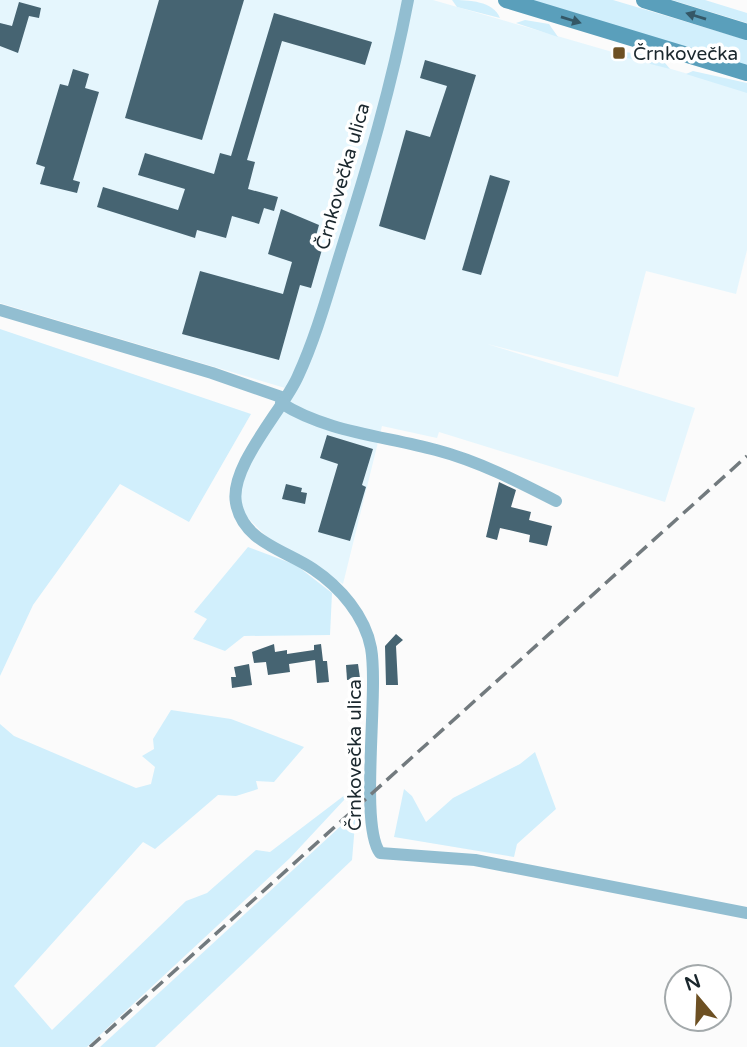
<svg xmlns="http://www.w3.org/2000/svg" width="747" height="1047" font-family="'Varela Round',sans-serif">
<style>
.built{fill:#e5f6fd}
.green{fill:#d1effc}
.building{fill:#466472}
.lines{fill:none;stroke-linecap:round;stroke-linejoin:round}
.minor{stroke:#92bed1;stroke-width:12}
.secondary{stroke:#5a9fbb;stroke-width:16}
.rail{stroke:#727a7e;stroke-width:3.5;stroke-dasharray:14 7;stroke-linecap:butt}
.oneway{fill:#345766}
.poi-dot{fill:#6d5023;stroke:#fff;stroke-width:2.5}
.labels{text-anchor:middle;stroke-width:7;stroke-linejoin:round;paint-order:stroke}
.poi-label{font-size:19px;fill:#1a272d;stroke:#fff;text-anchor:start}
.street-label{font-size:19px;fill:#1a272d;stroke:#fff}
</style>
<rect width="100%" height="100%" fill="#fbfbfb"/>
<path class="built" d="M0,0H433L747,91V250L736,294L646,271L618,377L487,344L695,408L665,502L439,432L437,438L382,426L343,584L269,539L244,514L239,494L244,475L285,388L0,303Z"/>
<g class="green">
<path d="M452,0C469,0 493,1 500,18L457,7Z"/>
<path d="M527,0H613L747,40V66Z"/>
<path d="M672,0H705L747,13V23Z"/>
<path d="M525,20L549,24L558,37L516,23Z"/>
<path d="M625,52L660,57L670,69L627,58Z"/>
<path d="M693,71L747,83V93L686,74Z"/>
<path d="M0,329L251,414L189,522L120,484L33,605L0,676Z"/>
<path d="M248,547L296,565L332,593L330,635L244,636L225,651L193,639L207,619L194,612Z"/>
<path d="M171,710L231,719L304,747L274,782L256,781L258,789L236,796L218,795L155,849L143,842L14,986L52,1030L186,901L207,893L256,850L270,852L358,785L290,858L87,1047H0V724L14,736L136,788L151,784L155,767L142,756L154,749L153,739Z"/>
<path d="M535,752L556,809L517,844L514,857L394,837L404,789L412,796L426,822L453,798L520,764Z"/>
<path d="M356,812L352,860L155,1047H100Z"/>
</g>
<g class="building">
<path d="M159,0H244L202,140L125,118Z"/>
<path d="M19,2L41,8L39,18L29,16L18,53L0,46V23L12,26Z"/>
<path d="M274,13L372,42L365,65L282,41L247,160L255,162L248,189L278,197L274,211L264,208L259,224L232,216L226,238L197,230L195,238L97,207L103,187L178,210L185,189L138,175L145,153L214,174L220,153L231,156Z"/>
<path d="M425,60L476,75L425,240L379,226L406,130L430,137L447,86L420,78Z"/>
<path d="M73,69L89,74L85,88L99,92L73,180L80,182L77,193L40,184L45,167L36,164L60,84L68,86Z"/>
<path d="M490,175L510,181L481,275L462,270Z"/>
<path d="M281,209L319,225L314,243L323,246L311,288L300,285L279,360L182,334L200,271L283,294L292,262L268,254Z"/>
<path d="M327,435L373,449L362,485L366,487L350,541L318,532L338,464L320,458Z"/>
<path d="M499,482L516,490L511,507L531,512L529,520L552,526L547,546L529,542L530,535L500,528L497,540L486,537Z"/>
<path d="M286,484L302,488L301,492L307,493L305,504L282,499Z"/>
<path d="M396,634L403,640L396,646L398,685H386L385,646Z"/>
<path d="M274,644L275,652L287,650V654L314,650V645L321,644L323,661H327L329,682L317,683L315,660L289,664L290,672L268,675L266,662L254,663L252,652Z"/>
<path d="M249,664L252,685L232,688L231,677H236L234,667Z"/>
<path d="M358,664L360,678L347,680L346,665Z"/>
</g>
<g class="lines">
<g class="minor">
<path d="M408,0C392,85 367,169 341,251C328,293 316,337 298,376C284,409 229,466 236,503C243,542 285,550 313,569C340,587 365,616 371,648C379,693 359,825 380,853L475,860L747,913"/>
<path d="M0,310L212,373L284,398"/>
<path d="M281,403C326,432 385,436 436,450C478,461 517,481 556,501"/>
</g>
<g class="secondary">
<path d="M506,0L747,73"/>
<path d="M644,0L747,32"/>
</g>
<path class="rail" d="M90,1047L747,456"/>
</g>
<defs><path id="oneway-solid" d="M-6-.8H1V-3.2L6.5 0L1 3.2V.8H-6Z" transform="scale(1.75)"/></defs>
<g class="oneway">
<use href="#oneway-solid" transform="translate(696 16) rotate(-163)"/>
<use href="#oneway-solid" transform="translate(571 20) rotate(17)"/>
</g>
<rect class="poi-dot" x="612" y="46" width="14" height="14" rx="3.5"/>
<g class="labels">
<g class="poi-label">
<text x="633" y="60">Črnkovečka</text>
</g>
<g class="street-label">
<text transform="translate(342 176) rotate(-74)" y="7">Črnkovečka ulica</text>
<text transform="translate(354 755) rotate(-90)" y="7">Črnkovečka ulica</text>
</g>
</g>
<g transform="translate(698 998) rotate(341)"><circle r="33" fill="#ffffff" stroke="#a3a9ab" stroke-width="2"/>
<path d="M0-5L12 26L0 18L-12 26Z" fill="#6d5023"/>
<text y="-10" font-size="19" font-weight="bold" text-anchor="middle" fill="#1a272d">N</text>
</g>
</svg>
